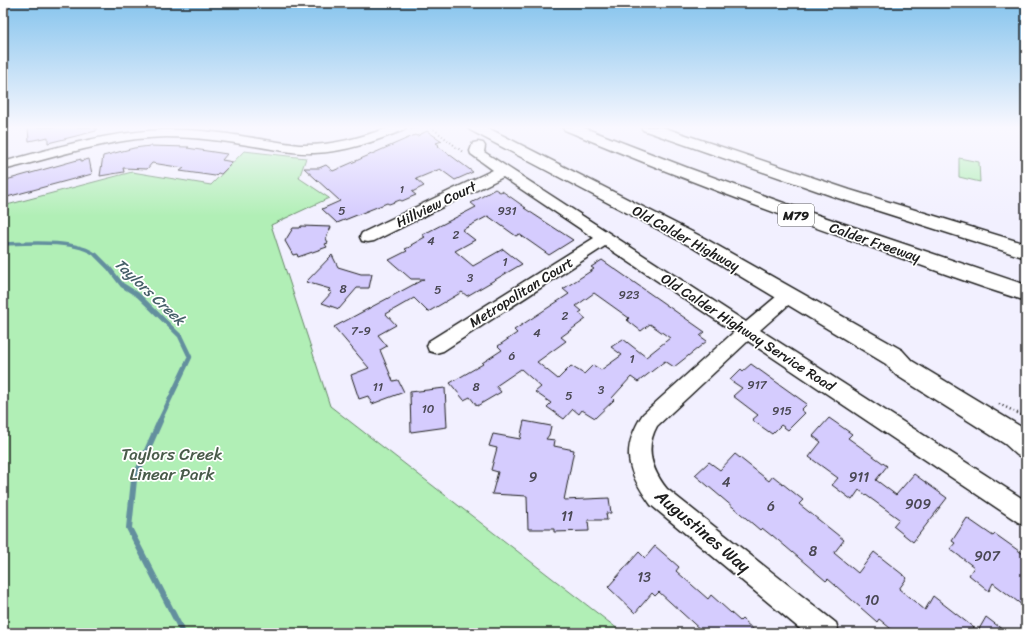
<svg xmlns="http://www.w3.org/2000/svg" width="1029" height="636" font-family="Sriracha,sans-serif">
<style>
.green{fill:#b1efb6;stroke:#668669}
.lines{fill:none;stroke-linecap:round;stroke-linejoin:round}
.stream-far2{stroke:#638f9e;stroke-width:3.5}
.stream-far1{stroke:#638f9e;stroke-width:4.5}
.stream{stroke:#638f9e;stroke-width:6}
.building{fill:#d5ccfe;stroke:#1c1c1c;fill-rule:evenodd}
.minor-casing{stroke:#1c1c1c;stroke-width:3}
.major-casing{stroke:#1c1c1c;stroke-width:3}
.highway-casing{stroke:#1c1c1c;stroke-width:3}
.path-far1{stroke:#1c1c1c;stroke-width:2;stroke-dasharray:1 2.5;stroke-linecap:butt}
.path{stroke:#1c1c1c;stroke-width:2.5;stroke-dasharray:1 3;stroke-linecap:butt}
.minor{fill:#fff;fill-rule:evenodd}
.major{fill:#fff;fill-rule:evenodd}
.highway{fill:#fff;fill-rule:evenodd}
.labels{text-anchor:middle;stroke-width:3.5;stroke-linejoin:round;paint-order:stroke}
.far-number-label{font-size:10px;fill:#4a4854}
.number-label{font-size:12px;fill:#4a4854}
.shield{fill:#fff;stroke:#606060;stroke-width:1}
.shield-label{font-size:13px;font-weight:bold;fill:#1c1c1c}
.street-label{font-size:14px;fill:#1c1c1c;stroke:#fff}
.near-number-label{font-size:14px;fill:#4a4854}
.water-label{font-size:15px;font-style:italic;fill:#465f68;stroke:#fff}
.near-park-label{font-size:17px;fill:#495b4a;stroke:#fff}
.near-street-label{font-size:17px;fill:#1c1c1c;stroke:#fff}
</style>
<rect width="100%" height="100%" fill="#f2f0ff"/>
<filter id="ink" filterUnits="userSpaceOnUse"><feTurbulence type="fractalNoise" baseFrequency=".025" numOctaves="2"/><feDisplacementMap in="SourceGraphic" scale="8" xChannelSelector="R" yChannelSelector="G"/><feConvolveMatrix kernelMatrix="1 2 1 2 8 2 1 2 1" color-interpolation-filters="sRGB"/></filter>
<g filter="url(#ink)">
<g class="green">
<path d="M244,151L306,158L299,178L329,198L271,225L330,406L623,633H3V206L132,172L211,185Z"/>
<path d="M959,158L979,162L980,182L959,177Z"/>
</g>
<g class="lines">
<path class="stream-far2" d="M3,244C27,243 78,239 97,256"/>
<path class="stream-far1" d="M96,255L109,268L122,285L138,295L180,336L190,357L159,422"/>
<path class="stream" d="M160,421L134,480L129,528L183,633"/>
</g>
<g class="building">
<path d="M28,127H96V131L48,143V137L29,141Z"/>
<path d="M427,131L442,141L436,143L439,145L438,146L473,172L455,180L440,169L416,179L424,186L412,192L416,195L402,201L400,200L389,204L387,203L337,223L322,209L340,201L304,168H319L326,165L333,171L415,135L417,136Z"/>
<path d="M150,146L189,147L187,148L227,154L222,160L233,162L221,174L218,173L215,176L180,171L184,168L152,163L147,169L123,168L124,172L100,176L103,156L134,148Z"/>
<path d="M81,159V161L89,159L92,174L7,197L6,180Z"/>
<path d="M495,189L500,192L502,191L526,208H524L573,240L549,255L519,234L516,236L488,216L462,230L475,240L455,251L473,266L503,249L522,264L467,296L462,292L428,312L414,298L386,314L396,325L378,335L387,346L380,350L393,381L398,380L404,392L372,404L368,396L359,399L351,375L369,368L334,327L424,279H411L389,260L407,251L405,249L412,246L411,245L425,237L422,235L476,207L471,203Z"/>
<path d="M301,226L331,227L326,238L328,243L325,244L327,247L298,257L297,254L293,255L285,241L293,228H300Z"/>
<path d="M332,255L338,267L361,274H372L369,288H357L339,309L322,303L332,292L328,291L330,289L306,282Z"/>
<path d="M602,260L705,332L700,336L707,341L674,367L665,361L638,382L631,377L612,398L614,400L595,418L582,410L579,414L573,409L564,419L547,407L551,403L535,392L541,387L521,369L496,386L501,392L477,406L470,397L464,400L450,383L483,364L482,363L502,350L498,346L517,333L514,330L569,294L563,289L594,269L591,267ZM594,293L629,318L627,320L641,331L650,324L670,338L646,357L623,339L611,347L622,355L601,370L593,365L584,374L571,366L558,379L537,362L566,341L561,337L586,319L579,313L582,311L576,306Z"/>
<path d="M751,364L807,404L801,410L805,413L788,430L781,425L772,434L752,420L758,415L733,396L742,388L730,380L741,369L743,371Z"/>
<path d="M445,388L447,427L411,432L410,392Z"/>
<path d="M829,418L852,434L848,438L887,466L876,480L896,495L914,474L947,498L913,542L893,526L899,519L859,490L852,500L832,485L838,478L809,457L821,442L813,436Z"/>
<path d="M524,421L551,426L549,435L546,439L555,440L554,446L574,450L564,500L609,498L611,513H606L607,520H588L589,531L554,532V529H528L527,496L492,494L498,472L491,470L497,448L489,446L493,434L520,439Z"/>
<path d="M735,454L769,481L773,476L803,500L799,504L844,540L834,553L858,573L874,552L907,578L899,589L925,610L933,596L978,631L986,617L1007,633H896L879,619L877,622L828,579L826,581L772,535V536L762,528L760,530L695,475L709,462L720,470Z"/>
<path d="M967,518L993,536L995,534L1026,556V608L993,583L989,591L969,575L974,567L950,549L955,543L952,541Z"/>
<path d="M655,546L679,567L676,571L708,599L711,595L740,621L742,619L757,633H704L659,592L655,596L652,593L635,613L608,587L639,552L645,558Z"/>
</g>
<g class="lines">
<g class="minor-casing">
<g id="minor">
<path d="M390,127H406L404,130C375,141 346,152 314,153C294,154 274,149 254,146C225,141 196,137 166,137C110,138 57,157 3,170V162C56,147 109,132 163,130C209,128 254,139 299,145C331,146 360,138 390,127Z"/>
<path d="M478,142L483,143L485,146L484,152L746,322L783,291L789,289L795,291L798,295L795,299L760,330L1026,501V525L1018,522L748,341L657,426C644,449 652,470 667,489L836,623L839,633H805L651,505C627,472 620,450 643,414L734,332L605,246L443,351L436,353L429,351L427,346L429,341L594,238L503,177L374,241L368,242L362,241L360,237L362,233L493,170L471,154L470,151L473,143Z"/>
</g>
</g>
<g class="major-casing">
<path id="major" d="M468,127H486L704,238L902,350L912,361L1023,428L1026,430V459L1017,455L1005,444L896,375L886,364L690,246L470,130Z"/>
</g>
<g class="highway-casing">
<g id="highway">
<path d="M562,127H582L688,168L803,210L1026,285V301C977,286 928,268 879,250C773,213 668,173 565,130Z"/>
<path d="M641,127H662L850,190L1026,244V258L838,198L643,130Z"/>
</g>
</g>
<g class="path-far1">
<path d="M431,127L464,153"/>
<path d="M411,129L418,127"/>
</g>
<path class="path" d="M999,404L1026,417"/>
<use href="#minor" class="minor"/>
<use href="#major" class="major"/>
<use href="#highway" class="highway"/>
</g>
</g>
<linearGradient id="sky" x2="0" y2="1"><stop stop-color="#86c4ed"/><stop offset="0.59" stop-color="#f9f8ff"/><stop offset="1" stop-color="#f9f8ff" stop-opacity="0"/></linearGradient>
<rect width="1029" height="216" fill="url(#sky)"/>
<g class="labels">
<g class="far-number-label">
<text x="402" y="193">1</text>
</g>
<g class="number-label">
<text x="342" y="215">5</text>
<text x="507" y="215">931</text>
<text x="456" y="239">2</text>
<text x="431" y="245">4</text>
<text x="505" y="266">1</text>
<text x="470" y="282">3</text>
<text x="343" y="293">8</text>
<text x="438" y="294">5</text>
<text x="629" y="299">923</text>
<text x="565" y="320">2</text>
<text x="361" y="335">7-9</text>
<text x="537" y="337">4</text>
<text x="512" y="360">6</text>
<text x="632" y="363">1</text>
<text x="757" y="389">917</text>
<text x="378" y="391">11</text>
<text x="476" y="391">8</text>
<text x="601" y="394">3</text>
<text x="569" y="400">5</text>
<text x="428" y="413">10</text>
<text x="782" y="415">915</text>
</g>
<rect class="shield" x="778" y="204" width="36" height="22" rx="3"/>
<g class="shield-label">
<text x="796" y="220">M79</text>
</g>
<g class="street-label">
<text transform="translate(436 204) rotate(-26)" y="5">Hillview Court</text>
<text transform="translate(686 238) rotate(29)" y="5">Old Calder Highway</text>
<text transform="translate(875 242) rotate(19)" y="5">Calder Freeway</text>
<text transform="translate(521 292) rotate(-32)" y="5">Metropolitan Court</text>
<text transform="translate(748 332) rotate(33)" y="5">Old Calder Highway Service Road</text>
</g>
<g class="near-number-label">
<text x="533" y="482">9</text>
<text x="859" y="482">911</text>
<text x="726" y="487">4</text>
<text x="918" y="509">909</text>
<text x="771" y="511">6</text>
<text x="567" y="521">11</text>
<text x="813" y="556">8</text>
<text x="987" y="561">907</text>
<text x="644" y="582">13</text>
<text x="872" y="605">10</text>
</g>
<g class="water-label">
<text transform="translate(150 292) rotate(43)" y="5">Taylors Creek</text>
</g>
<g class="near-park-label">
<text x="172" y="460">Taylors Creek<tspan x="172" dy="20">Linear Park</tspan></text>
</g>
<g class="near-street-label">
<text transform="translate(703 531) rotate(40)" y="6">Augustines Way</text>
</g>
</g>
<rect width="1029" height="636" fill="none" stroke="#fff" stroke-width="16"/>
<rect x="8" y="8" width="1013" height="620" fill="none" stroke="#1c1c1c" stroke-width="1.5" filter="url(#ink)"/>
</svg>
